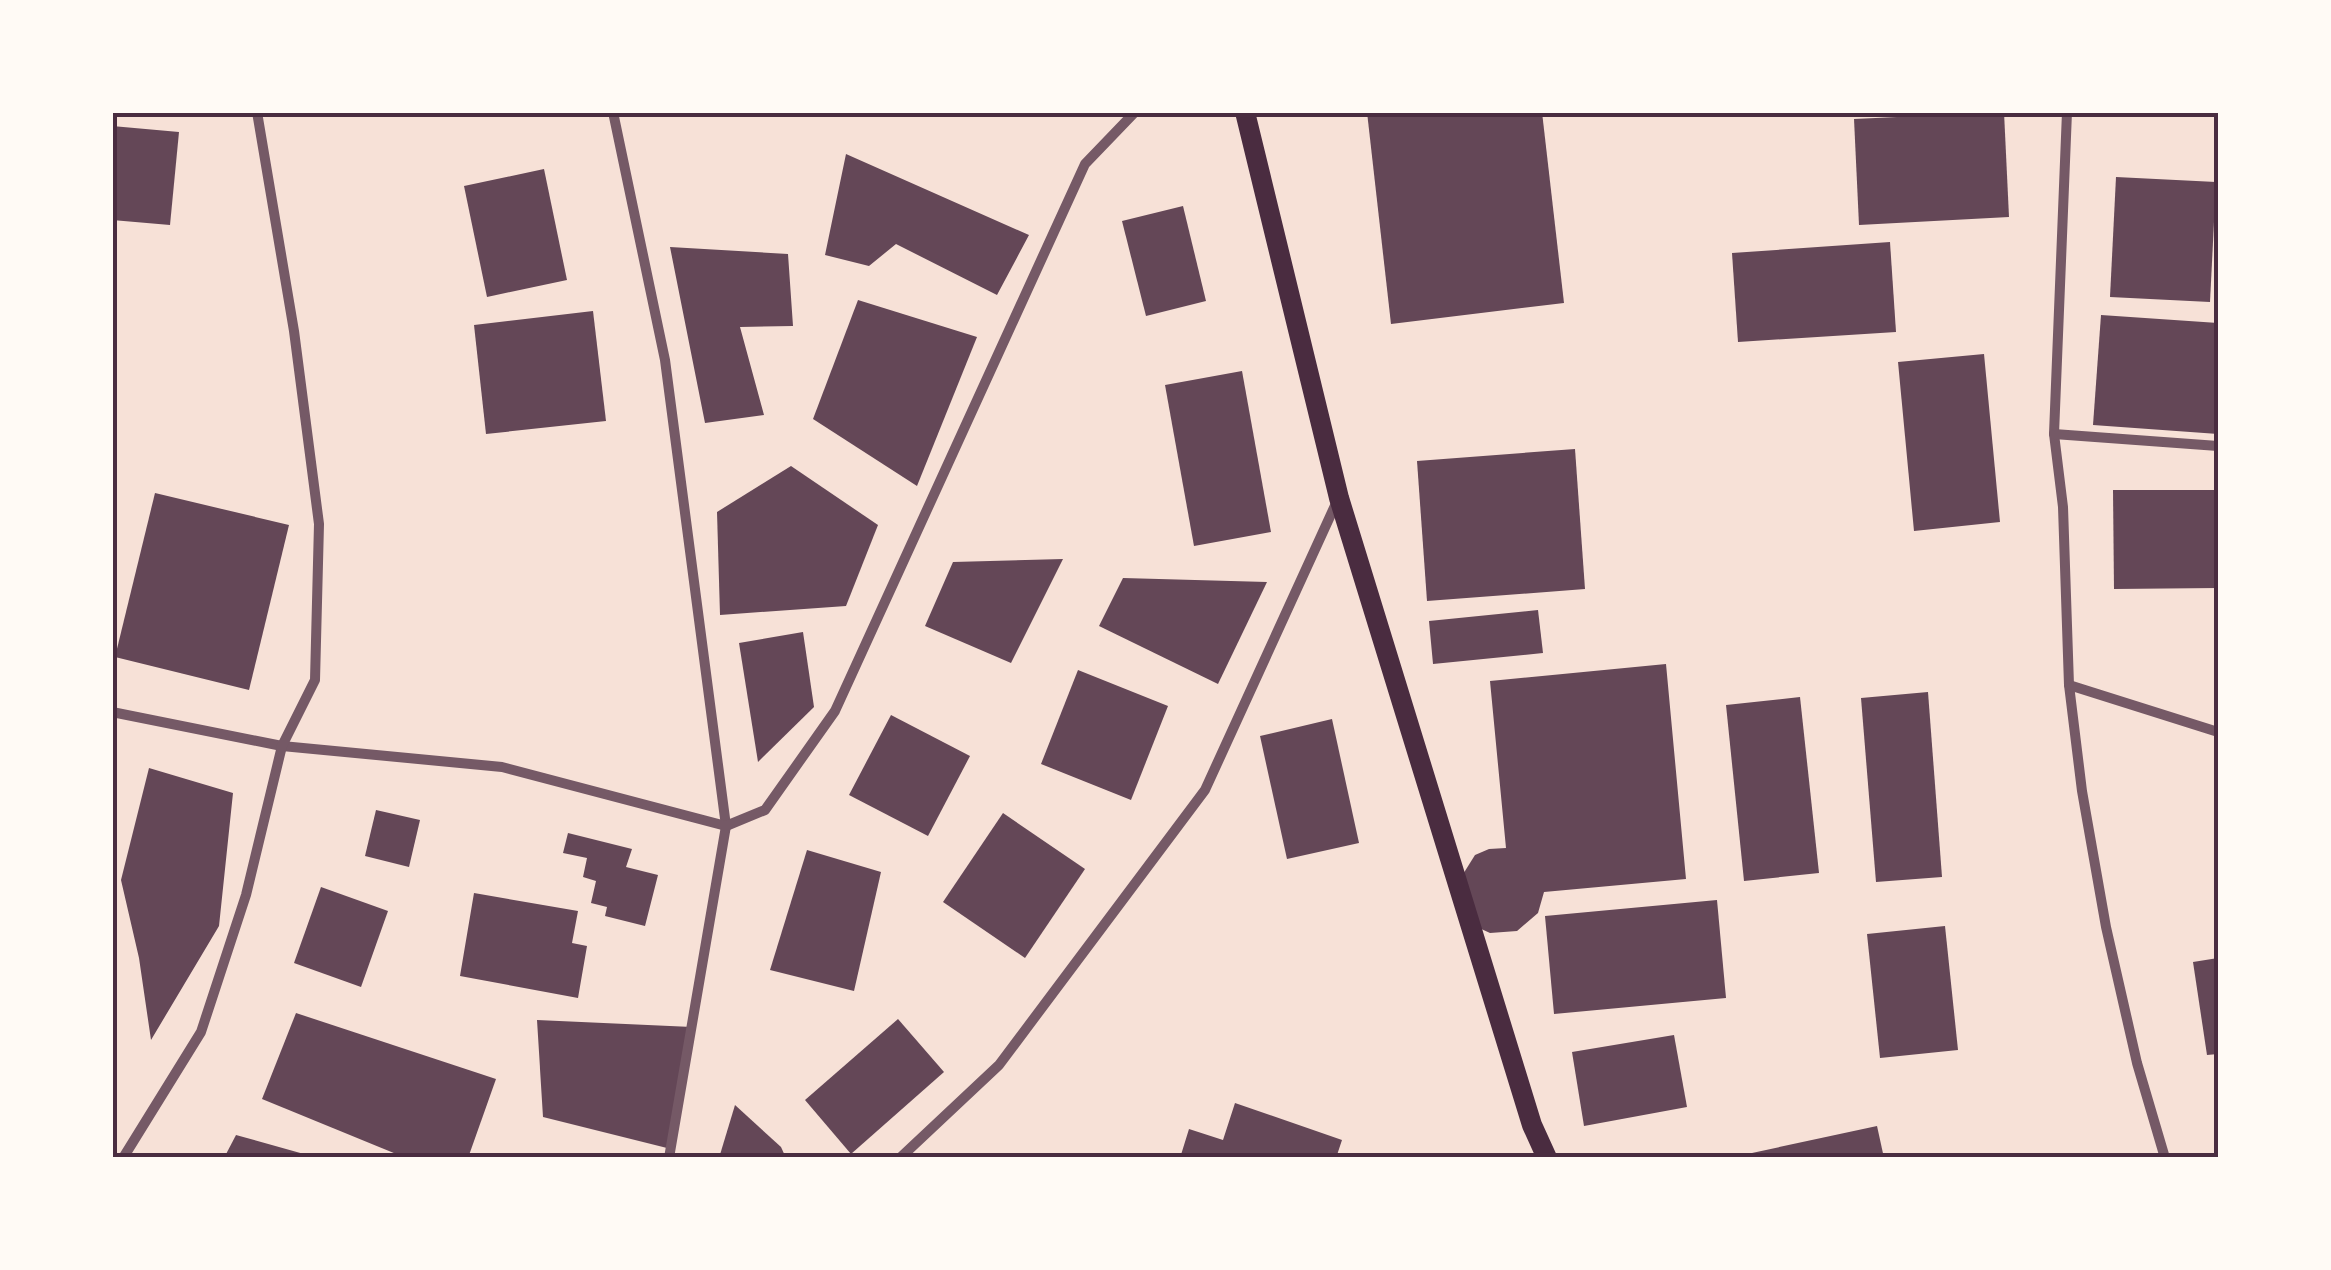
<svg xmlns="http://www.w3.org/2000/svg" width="2331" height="1270" font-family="Manrope,sans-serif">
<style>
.building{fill:#644757}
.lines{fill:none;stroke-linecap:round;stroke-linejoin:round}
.minor{stroke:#755966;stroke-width:10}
.secondary{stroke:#4a2c40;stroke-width:20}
.neatline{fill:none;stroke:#4a2c40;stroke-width:4}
</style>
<rect width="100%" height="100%" fill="#f7e1d7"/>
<g class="building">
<path d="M1367,112H1542L1564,303L1391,324Z"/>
<path d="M2004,112L2009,217L1859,225L1854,119Z"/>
<path d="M112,126L179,132L170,225L112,220Z"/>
<path d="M846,154L1029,235L997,295L896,244L869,266L825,255Z"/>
<path d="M544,169L567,280L487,297L464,186Z"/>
<path d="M2116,177L2216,182L2210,302L2110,297Z"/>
<path d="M1183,206L1206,301L1146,316L1122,221Z"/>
<path d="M1890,242L1896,332L1738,342L1732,253Z"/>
<path d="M670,247L788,254L793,326L740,327L764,415L705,423Z"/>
<path d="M858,300L977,337L917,486L813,419Z"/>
<path d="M593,311L606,421L486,434L474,325Z"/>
<path d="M2101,315L2218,323V434L2093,425Z"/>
<path d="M1984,354L2000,522L1914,531L1898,362Z"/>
<path d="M1242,371L1271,532L1194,546L1165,385Z"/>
<path d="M1575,449L1585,589L1427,601L1417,461Z"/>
<path d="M791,466L878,525L846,606L720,615L717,512Z"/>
<path d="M2113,490H2218V588L2114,589Z"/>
<path d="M155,493L289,525L249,690L115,657Z"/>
<path d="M1063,559L1011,663L925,626L953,562Z"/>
<path d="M1123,578L1267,582L1218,684L1099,626Z"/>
<path d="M1538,610L1543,653L1433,664L1429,621Z"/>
<path d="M803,632L814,707L758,762L739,643Z"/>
<path d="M1666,664L1686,879L1544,892L1538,913L1517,931L1490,933L1477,927L1460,879L1475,855L1489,849L1506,848L1490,681Z"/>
<path d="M1078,670L1168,706L1131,800L1041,764Z"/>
<path d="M1928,692L1942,877L1876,882L1861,698Z"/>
<path d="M1800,697L1819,873L1744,881L1726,705Z"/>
<path d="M891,715L970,756L928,836L849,795Z"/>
<path d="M1332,719L1359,843L1287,859L1260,736Z"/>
<path d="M149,768L233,793L219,926L151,1040L139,958L121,880Z"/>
<path d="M376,810L420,820L409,867L365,856Z"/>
<path d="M1003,813L1085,869L1025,958L943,902Z"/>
<path d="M568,833L632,849L626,867L658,875L645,926L605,916L607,907L591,903L596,881L583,877L587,858L563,853Z"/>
<path d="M807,850L881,872L854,991L770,970Z"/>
<path d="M321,887L388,911L361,987L294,963Z"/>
<path d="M474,893L578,911L572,943L587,946L578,998L460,976Z"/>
<path d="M1717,900L1726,998L1554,1014L1545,916Z"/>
<path d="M1945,926L1958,1050L1880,1058L1867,934Z"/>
<path d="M2218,958V1054L2207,1055L2193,962Z"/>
<path d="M296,1013L496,1079L468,1158H406L262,1099Z"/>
<path d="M898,1019L944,1072L851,1154L805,1100Z"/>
<path d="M537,1020L692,1027L671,1149L543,1117Z"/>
<path d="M1674,1035L1687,1107L1584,1126L1572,1052Z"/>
<path d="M1235,1103L1342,1140L1336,1158H1180L1189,1129L1223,1140Z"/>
<path d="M735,1105L781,1147L786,1158H719Z"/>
<path d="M1877,1126L1884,1158H1738V1156Z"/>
<path d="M236,1135L311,1156V1158H224Z"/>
</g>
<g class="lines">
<g class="minor">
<path d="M613,112L665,360L726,826L669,1158"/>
<path d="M2067,112L2054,434L2063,507L2069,685L2082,791L2106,927L2137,1063L2165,1158"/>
<path d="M2054,434L2218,446"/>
<path d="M2069,685L2218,732"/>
<path d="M112,712L282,746L502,767L726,826L765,810L835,711L1085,164L1135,112"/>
<path d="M123,1158L201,1032L246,895L282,746L315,680L319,524L294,331L257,112"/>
<path d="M900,1158L999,1065L1205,790L1338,499"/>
</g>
<path class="secondary" d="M1245,112L1339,498L1532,1125L1547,1158"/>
</g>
<rect width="2331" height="1270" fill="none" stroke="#fffaf5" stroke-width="230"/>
<rect x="115" y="115" width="2101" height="1040" class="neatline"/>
</svg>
